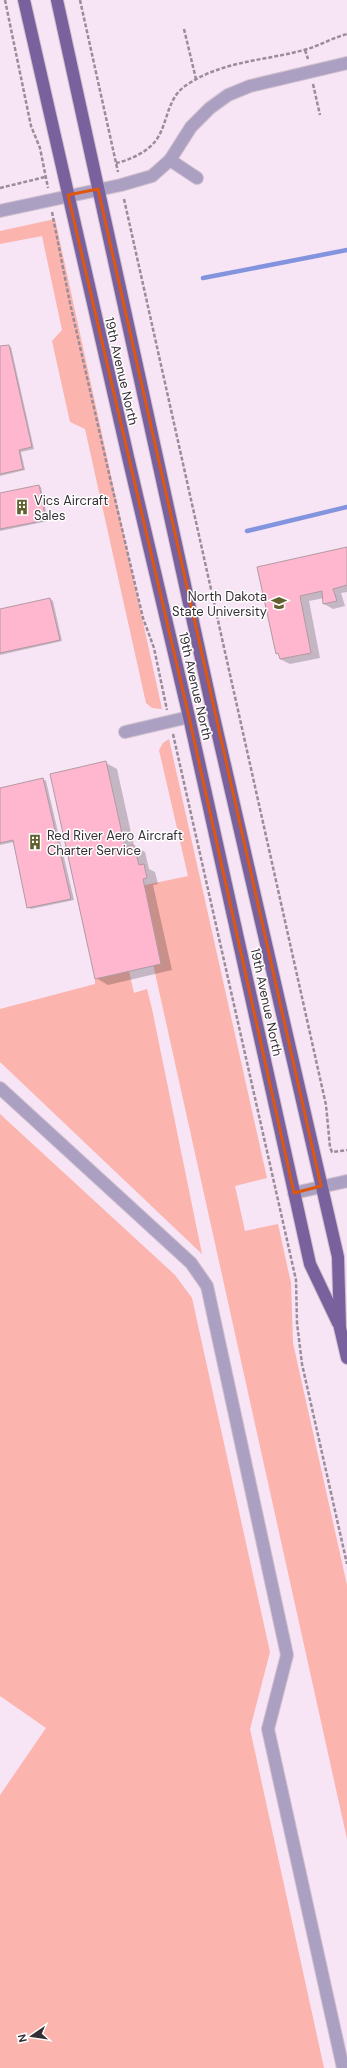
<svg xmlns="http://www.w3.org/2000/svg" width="347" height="2068" font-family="'DM Sans',sans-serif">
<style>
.green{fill:#fbb4ae}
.shadow{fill:#0003}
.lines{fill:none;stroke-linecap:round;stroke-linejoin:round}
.stream{stroke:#8394de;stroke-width:4.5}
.building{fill:#ffb7d0;stroke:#b19aa1}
.minor-casing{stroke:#d0c0ce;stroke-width:14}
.major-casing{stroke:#d0c0ce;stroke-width:14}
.path{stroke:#9a8c98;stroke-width:2.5;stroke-dasharray:4 2;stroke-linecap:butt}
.minor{stroke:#aca0c2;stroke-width:12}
.major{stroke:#78619c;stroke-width:12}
.marked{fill:none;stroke:#df570e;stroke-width:3;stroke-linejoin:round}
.labels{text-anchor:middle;stroke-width:3;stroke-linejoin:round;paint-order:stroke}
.street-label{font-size:13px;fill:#352e34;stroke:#fff}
.poi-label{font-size:13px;fill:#352e34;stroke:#fff;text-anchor:start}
</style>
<rect width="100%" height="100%" fill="#f7e4f5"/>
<g class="green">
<path d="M55,219L162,709L152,708L146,703L85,429L70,422L52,341L62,330L42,236L0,244V231Z"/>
<path d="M169,739L267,1178L235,1186L245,1231L278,1224L291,1283L293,1343L347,1585V1839L136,887L188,876L159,750L163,743Z"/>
<path d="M129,971L134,993L147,989L152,1009L202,1254L0,1062V1009L95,984V979Z"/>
<path d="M0,1114L175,1275L192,1298L270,1652L250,1729L324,2068H0V1795L46,1728L0,1696Z"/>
</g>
<g class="shadow">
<path d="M8,346L11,347L34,449L21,452L25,470L0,476V347Z"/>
<path d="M38,486L41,487L48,521L0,531V494Z"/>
<path d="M347,548V592L341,593L345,606L333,609L324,604V598L309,601L320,658L290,664L280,659V655L277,653L258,568Z"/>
<path d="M50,599L53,601L62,641L0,655V610Z"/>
<path d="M106,763L117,769L134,846L145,852L149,869L155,872L158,884L153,885L172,970L108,985L96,978Z"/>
<path d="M43,779L46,781L74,900L31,909L28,907L14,842L0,845V789Z"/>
</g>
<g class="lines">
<g class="stream">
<path d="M203,278L347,250"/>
<path d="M247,531L347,507"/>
</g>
</g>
<g class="building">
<path d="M9,345L32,447L19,450L23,469L0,474V346Z"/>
<path d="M39,485L46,520L0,529V493Z"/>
<path d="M347,547V585L333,589L337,601L323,604L322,591L300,596L311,653L280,659L278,653L276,654L257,567Z"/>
<path d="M50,598L60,640L0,653V609Z"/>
<path d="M106,761L125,847L134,845L139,865L144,864L147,878L143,879L161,964L95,979L50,774Z"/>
<path d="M43,778L71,899L27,908L13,840L0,843V788Z"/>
</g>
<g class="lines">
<g class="minor-casing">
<g id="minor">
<path d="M170,160L197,178"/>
<path d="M0,211L121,185L152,176L170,160L191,127L210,108L228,95L250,86L347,63"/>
<path d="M125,732L189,717"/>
<path d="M0,1088L191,1263L207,1286L287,1655L268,1729L343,2068"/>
<path d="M294,1193L347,1181"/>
</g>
</g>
<g class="major-casing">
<g id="major">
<path d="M24,0L128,457L189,717L310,1264L338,1323"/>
<path d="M57,0L213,713L338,1257L340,1328L347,1358"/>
</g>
</g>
<g class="path">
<path d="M5,0L31,126L40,148L48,188"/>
<path d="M80,0L118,172"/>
<path d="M184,29L196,79"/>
<path d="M305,50L308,59"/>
<path d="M313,84L320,115"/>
<path d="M116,163C130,160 148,152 157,139C168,122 167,99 185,86C221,61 263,61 304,50C319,46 332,38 347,34"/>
<path d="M0,188L45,177"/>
<path d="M124,199L326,1105L330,1147L332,1152L347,1150"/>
<path d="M52,212L70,303L110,478L143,618L154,648L167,710"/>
<path d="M173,734L296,1280L297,1323L302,1364L347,1564"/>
</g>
<use href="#minor" class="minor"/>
<use href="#major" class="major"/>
</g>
<path class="marked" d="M98,189L321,1186L294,1193L189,717L68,195Z"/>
<defs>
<g id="building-bare" transform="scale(1.2)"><path d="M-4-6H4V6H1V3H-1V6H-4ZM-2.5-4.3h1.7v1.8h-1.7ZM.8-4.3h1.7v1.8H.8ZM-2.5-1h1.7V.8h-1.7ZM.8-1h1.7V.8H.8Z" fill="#62612e" stroke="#fff" stroke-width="2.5" paint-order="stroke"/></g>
<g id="university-bare" transform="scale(1.2)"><path d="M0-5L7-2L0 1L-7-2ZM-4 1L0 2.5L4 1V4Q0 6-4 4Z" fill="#62612e" stroke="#fff" stroke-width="2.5" paint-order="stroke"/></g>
</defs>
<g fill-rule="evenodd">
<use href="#building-bare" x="22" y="507"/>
<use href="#university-bare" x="279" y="603"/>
<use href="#building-bare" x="35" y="842"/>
</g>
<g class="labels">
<g class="street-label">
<text transform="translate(122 371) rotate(77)" y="5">19th Avenue North</text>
<text transform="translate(196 686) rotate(77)" y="5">19th Avenue North</text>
<text transform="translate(267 1002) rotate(78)" y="5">19th Avenue North</text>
</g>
<g class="poi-label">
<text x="34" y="505">Vics Aircraft<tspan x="34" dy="15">Sales</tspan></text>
<text x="267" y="601" text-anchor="end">North Dakota<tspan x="267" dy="15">State University</tspan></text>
<text x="47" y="840">Red River Aero Aircraft<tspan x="47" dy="15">Charter Service</tspan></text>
</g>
</g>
<g transform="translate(32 2036) rotate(257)" stroke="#ffffff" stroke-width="3" paint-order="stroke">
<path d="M0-3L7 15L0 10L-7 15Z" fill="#352e34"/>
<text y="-6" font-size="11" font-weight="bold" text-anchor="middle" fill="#352e34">N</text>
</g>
</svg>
